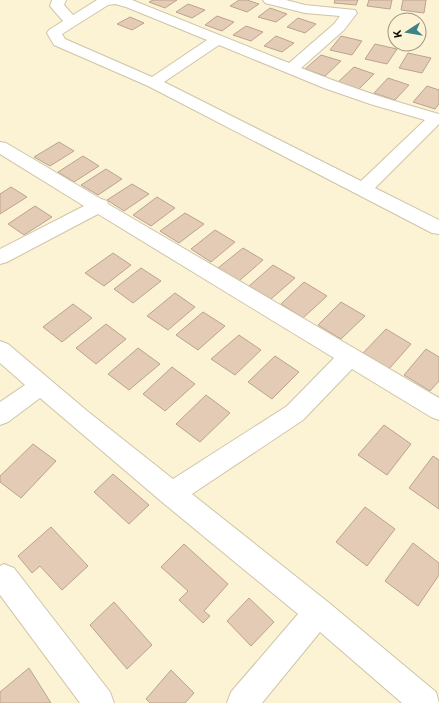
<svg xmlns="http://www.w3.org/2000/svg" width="439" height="703" font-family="'IBM Plex Sans',sans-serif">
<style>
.building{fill:#e3cbb5;stroke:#bba48e}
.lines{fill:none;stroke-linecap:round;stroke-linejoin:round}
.minor-casing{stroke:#cec4a7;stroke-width:2}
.minor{fill:#fff;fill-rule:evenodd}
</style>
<rect width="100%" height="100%" fill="#fcf2d4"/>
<g class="building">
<path d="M153,0H177L165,8L149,2Z"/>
<path d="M239,0H247L259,4L247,12L230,6Z"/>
<path d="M335,0H358L356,5L334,3Z"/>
<path d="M369,0H392L390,9L367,6Z"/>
<path d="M403,0H426L424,13L401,10Z"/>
<path d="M188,4L205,10L192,18L176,12Z"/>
<path d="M270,8L287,14L276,22L258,17Z"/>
<path d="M217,16L234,22L222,31L205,25Z"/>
<path d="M130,17L144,23L132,30L117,24Z"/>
<path d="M298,18L316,24L305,33L287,27Z"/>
<path d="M246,26L263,32L251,41L233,35Z"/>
<path d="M276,36L294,43L282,52L264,46Z"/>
<path d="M341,36L362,41L352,55L330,50Z"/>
<path d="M375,44L397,49L387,64L365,59Z"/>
<path d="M408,53L431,58L422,73L399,68Z"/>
<path d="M321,55L341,61L325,76L305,69Z"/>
<path d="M354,67L374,74L359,89L338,82Z"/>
<path d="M388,78L409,85L395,100L374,93Z"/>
<path d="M427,86L439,90V104L435,109L413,102Z"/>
<path d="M59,142L74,151L50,166L34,157Z"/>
<path d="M83,156L99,166L74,182L58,172Z"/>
<path d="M106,169L122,179L98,195L81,185Z"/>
<path d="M132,184L149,194L124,211L107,200Z"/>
<path d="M11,187L27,197L0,214V194Z"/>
<path d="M157,197L175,208L151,226L133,215Z"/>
<path d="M35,206L52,217L24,235L8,224Z"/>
<path d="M185,213L204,224L179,243L160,231Z"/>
<path d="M215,230L235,242L211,262L191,249Z"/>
<path d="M243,248L263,260L239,281L218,268Z"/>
<path d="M113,253L131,265L104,286L85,273Z"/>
<path d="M273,265L295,278L271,299L249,286Z"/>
<path d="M141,268L161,281L133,303L114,289Z"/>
<path d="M304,282L327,296L303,318L281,304Z"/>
<path d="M175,293L195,307L168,330L147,316Z"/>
<path d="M341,302L365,316L341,339L318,325Z"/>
<path d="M73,304L92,318L62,342L43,327Z"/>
<path d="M203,312L225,326L198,350L176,335Z"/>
<path d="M106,324L126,339L96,364L76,348Z"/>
<path d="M386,329L411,344L389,369L363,353Z"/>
<path d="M239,335L261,350L235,375L211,359Z"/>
<path d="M138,348L160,364L129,390L108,374Z"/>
<path d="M426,349L439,357V381L430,391L404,375Z"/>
<path d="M275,356L299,372L272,399L248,382Z"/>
<path d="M172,367L195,384L165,411L143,394Z"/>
<path d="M206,395L230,413L200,442L176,424Z"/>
<path d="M384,425L411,444L387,475L358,455Z"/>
<path d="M33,444L56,461L21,498L0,482V476Z"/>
<path d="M433,456L439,460V509L409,488Z"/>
<path d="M113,474L149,505L129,524L94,492Z"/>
<path d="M365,507L395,529L367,566L336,542Z"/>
<path d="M51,527L88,566L62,590L40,566L32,573L18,556Z"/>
<path d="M413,543L439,563V575L418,606L385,581Z"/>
<path d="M184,544L228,584L204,611L210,616L203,623L179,600L188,591L161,567Z"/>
<path d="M249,598L274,622L251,646L227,621Z"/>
<path d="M114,602L152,645L127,669L90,625Z"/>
<path d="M29,668L51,703H0V692Z"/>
<path d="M171,670L194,693L185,703H150L146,699Z"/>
</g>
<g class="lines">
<g class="minor-casing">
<g id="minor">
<path d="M52,0H66L64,5L73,15L97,0H132L289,63L334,24L340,16L305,13L265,3L263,0H286L305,5L355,10L357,13L344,30L301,68C346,86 392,101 439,114V124L375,188L439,220V234L432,233L148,86L54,45L47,33L49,30L63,21L50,6ZM115,4L126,7L207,40L152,77L65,39L62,34L108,5ZM219,45L324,88L370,104L425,120L361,181L164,82Z"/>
<path d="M0,142L6,143L101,199L107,201L108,204L439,398V420L431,417L352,369L303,420L192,494L328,602L436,692L439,703H402L320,632L262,703H227L231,692L298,614L162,502L40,398L8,422L0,425V402L25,385L0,363V341L8,344L86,410L173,479L287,406L334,358L98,214L7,262L0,264V249L84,206L0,154Z"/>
<path d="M4,564L14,568L110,692L114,703H80L0,595V566Z"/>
</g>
</g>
<use href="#minor" class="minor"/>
</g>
<g transform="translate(407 32) rotate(258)"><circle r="19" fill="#fcf2d4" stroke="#9e9681"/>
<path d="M0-3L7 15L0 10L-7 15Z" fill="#3b8385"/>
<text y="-6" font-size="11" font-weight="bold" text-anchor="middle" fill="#100c04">K</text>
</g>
</svg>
